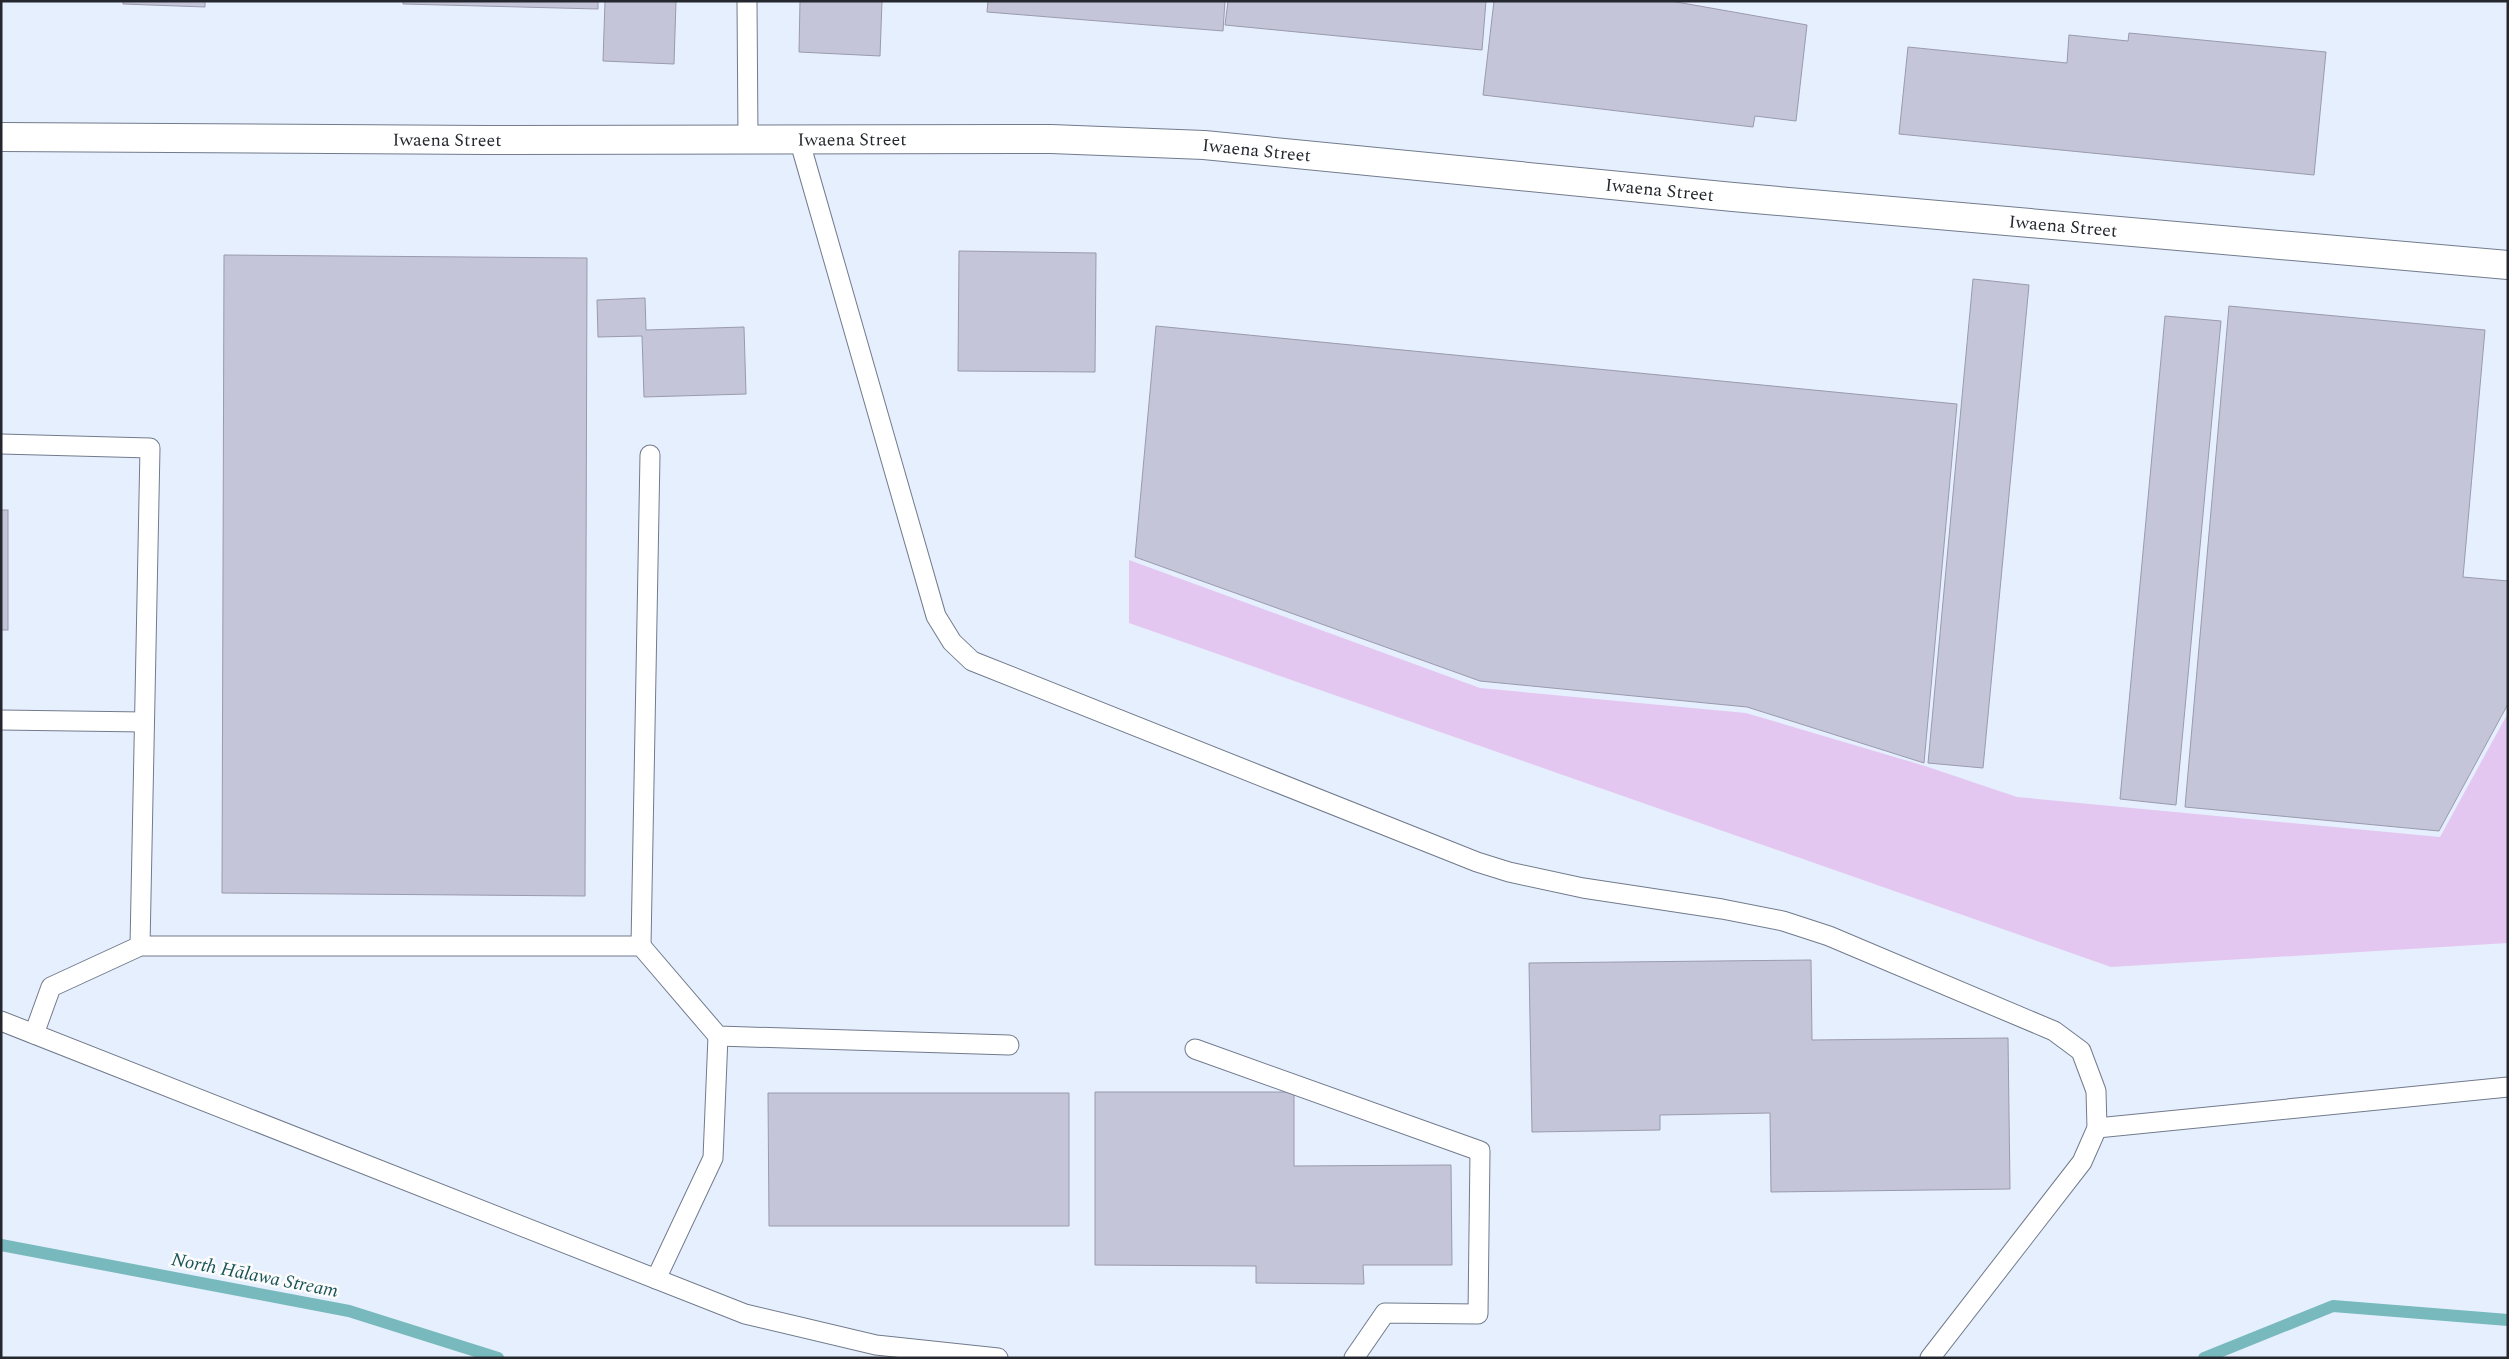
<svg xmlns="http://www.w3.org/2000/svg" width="2509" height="1359" font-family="Spectral,serif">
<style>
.green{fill:#e3c7f0}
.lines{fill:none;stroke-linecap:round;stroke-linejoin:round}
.stream{stroke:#78b9be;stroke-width:12}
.building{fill:#c5c5d9;stroke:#9a9aad}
.lane-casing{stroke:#717b8b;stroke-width:21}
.street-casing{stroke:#717b8b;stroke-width:30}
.lane{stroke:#fff;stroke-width:19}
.street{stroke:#fff;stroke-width:28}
.labels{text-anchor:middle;stroke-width:5;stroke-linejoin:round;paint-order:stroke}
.street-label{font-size:18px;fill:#24282e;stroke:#fcfcfc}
.water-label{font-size:19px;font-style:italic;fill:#1a5458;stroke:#fcfcfc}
</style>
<rect width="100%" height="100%" fill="#e6effe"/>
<path class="green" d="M1129,560L1480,688L1746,713L1925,766L2017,797L2440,837L2508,713V943L2111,967L1129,623Z"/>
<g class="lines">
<g class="stream">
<path d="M1,1245L349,1311L498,1358"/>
<path d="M2204,1358L2333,1306L2508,1320"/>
</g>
</g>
<g class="building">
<path d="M123,1H205V7L123,4Z"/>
<path d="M403,1H598V9L403,4Z"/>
<path d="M605,1H676L674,64L603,61Z"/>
<path d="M800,1H882L880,56L799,52Z"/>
<path d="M988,1H1225L1223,31L987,12Z"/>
<path d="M1228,1H1486L1482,50L1225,25Z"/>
<path d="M1494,1H1671L1807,25L1796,121L1755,116L1753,127L1483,95Z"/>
<path d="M2129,33L2326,52L2314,175L1899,134L1908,47L2067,63L2069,35L2128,41Z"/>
<path d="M959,251L1096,253L1095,372L958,371Z"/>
<path d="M224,255L587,258L585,896L222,893Z"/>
<path d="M1973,279L2029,285L1983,768L1928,763Z"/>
<path d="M645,298L646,330L744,327L746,394L644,397L642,336L598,337L597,300Z"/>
<path d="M2229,306L2485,330L2463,577L2508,581V704L2439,831L2185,807Z"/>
<path d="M2165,316L2221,321L2176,805L2120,799Z"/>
<path d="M1156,326L1957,404L1924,763L1747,707L1480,681L1135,557Z"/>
<rect x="1" y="510" width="7" height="120"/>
<path d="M1811,960L1812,1040L2008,1038L2010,1189L1771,1192L1770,1113L1660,1115V1130L1532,1132L1529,963Z"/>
<path d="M1095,1092H1294V1166L1451,1165L1452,1265H1363L1364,1284L1256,1283V1266L1095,1265Z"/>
<path d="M768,1093H1069V1226H769Z"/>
</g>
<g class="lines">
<g class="lane-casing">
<g id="lane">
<path d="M747,1L748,139"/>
<path d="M799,139L936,616L952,642L972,661L1477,862L1509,872L1583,888L1722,909L1783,921L1829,936L2054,1031L2081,1051L2096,1091L2097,1128L2082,1162L1930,1358"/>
<path d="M1,444L150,448L140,946"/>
<path d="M1,720L144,722"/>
<path d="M641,946L650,455"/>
<path d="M1,1021L745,1314L876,1345L998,1358"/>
<path d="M34,1034L51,987L140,946H641L718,1036L1009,1045"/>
<path d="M1195,1049L1480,1151L1478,1314L1385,1313L1354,1358"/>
<path d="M2097,1128L2508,1087"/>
<path d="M656,1279L713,1158L718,1036"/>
</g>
</g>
<g class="street-casing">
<g id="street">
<path id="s1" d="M1,137L488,140L1051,139L1204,145L1733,197L2508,265"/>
</g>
</g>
<use href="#lane" class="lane"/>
<use href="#street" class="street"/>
</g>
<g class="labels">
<g class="street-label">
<text dy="6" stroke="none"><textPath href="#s1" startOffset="851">Iwaena Street</textPath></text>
<text dy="6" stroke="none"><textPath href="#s1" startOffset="446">Iwaena Street</textPath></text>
<text dy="6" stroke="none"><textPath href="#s1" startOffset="1256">Iwaena Street</textPath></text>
<text dy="6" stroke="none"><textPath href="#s1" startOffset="1661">Iwaena Street</textPath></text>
<text dy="6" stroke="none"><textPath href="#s1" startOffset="2066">Iwaena Street</textPath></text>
</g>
<g class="water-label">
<text transform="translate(255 1274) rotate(11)" y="7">North Hālawa Stream</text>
</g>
</g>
<rect width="2509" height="1359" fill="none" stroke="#24282e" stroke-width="5"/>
</svg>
